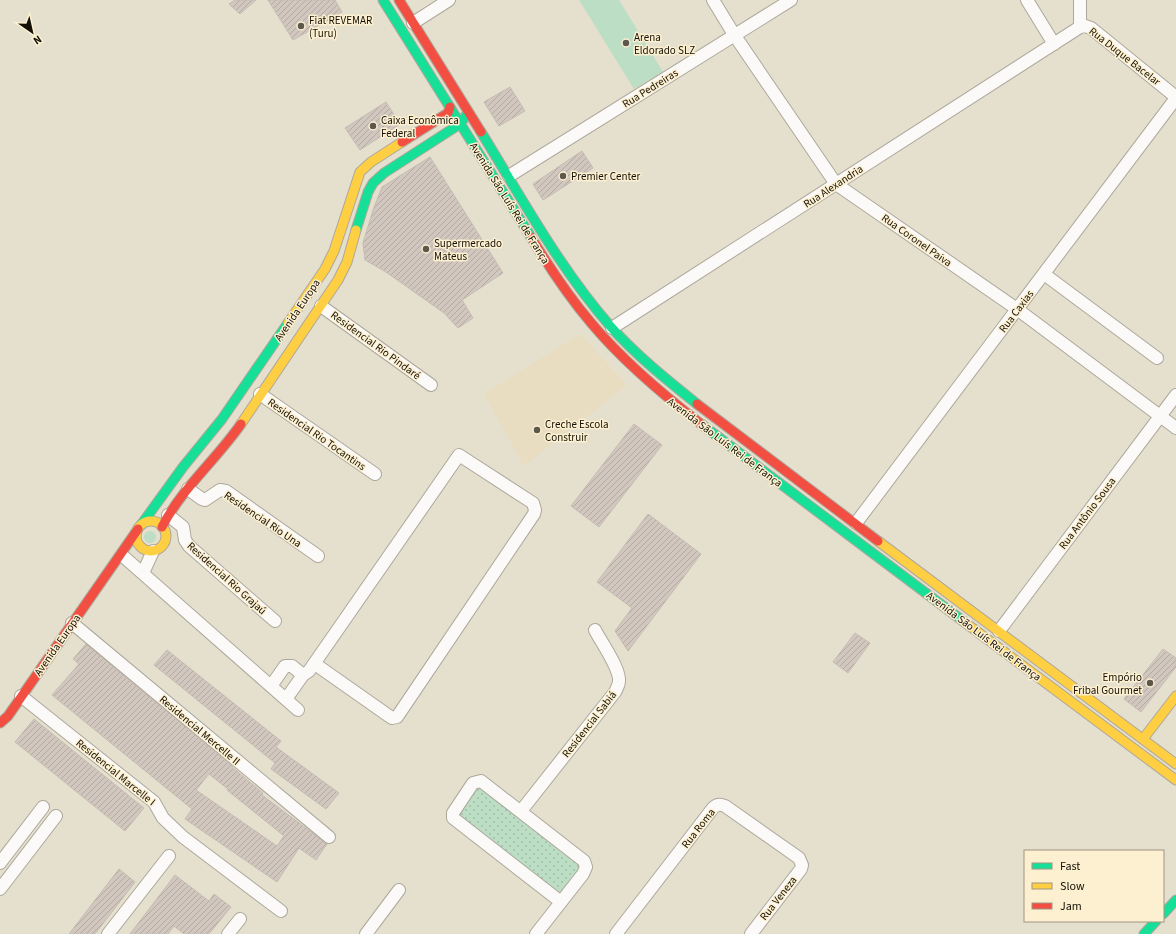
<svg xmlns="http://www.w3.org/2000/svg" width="1176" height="934" font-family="'Source Sans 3',sans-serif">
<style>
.built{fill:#e8ddc0}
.grass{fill:url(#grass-tufts)}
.park{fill:url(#park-dots)}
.pitch{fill:#bcdec5}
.building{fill:url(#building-hatch);stroke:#c5bcb3;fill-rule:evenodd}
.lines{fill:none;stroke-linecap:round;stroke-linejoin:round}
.street-casing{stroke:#ada89b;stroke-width:14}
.fast-casing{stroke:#ada89b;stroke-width:11}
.slow-casing{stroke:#ada89b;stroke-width:11}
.jam-casing{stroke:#ada89b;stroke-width:11}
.street{stroke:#fbfaf8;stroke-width:12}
.fast{stroke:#16e098;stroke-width:9}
.slow{stroke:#ffcf43;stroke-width:9}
.jam{stroke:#f24e42;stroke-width:9}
.poi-dot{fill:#5d584c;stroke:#fdf0d1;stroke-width:1.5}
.labels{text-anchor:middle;stroke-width:3;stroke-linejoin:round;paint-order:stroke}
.poi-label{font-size:11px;fill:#141006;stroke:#fdf0d1;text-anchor:start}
.street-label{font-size:11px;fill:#141006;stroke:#fdf0d1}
</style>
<defs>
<pattern id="grass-tufts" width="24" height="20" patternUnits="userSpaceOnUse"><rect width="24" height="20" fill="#bcdec5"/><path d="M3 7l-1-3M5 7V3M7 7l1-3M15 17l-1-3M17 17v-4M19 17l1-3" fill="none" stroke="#a1bda8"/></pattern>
<pattern id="park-dots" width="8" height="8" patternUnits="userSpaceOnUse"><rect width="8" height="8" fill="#bcdec5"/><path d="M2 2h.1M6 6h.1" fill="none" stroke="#a1bda8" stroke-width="1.8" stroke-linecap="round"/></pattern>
<pattern id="building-hatch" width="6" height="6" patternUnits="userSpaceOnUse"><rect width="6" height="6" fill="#d1c7be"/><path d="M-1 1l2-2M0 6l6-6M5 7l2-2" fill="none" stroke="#b3aaa2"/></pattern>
</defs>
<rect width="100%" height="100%" fill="#e5dfce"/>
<path class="built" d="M580,334L627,385L524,466L484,394Z"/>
<circle class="grass" cx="150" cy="537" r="6"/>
<path class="park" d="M479,788L482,789L578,863L579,869L560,894L459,818L458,812L476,789Z"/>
<path class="pitch" d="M579,0H619L663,72L634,89Z"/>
<g class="building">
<path d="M235,0H256L240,14L229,4Z"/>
<path d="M268,0H335L342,12L293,40Z"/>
<path d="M510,87L525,111L499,126L484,102Z"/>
<path d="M386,102L400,124L360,150L345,128Z"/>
<path d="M582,151L593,168L543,200L533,184Z"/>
<path d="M430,157L503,273L462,300L473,318L458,328L444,313L386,272L365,260L363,243L373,210L382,187Z"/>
<path d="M634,424L662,445L599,527L571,506Z"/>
<path d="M648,514L701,554L628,651L615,631L632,608L597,582Z"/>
<path d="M855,633L870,643L848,673L833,662Z"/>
<path d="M86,644L232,766V767L263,793L262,795L327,844L316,860L299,848L277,882L185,819L192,809L52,695L79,664L73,659ZM209,774L228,789L227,790L284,836L277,846L196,790Z"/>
<path d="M1163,649L1176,658V667L1141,712L1124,699Z"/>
<path d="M167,650L281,741L276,747L339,793L326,809L271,769L275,763L154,665Z"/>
<path d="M34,719L144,808L125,831L15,742Z"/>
<path d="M119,869L135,882L112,912L95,934H69Z"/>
<path d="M175,875L209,901L214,894L231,907L209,934H184L174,926L168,934H130Z"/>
</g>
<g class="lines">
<g class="street-casing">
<g id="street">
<path d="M713,0L735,36L836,184L1017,309L1176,428"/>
<path d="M1027,0L1054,44"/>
<path d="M1080,0V27"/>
<path d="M413,23L449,0"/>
<path d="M509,176L791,0"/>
<path d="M1044,274L1157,358"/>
<path d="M321,306L431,385"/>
<path d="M612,328L1080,27L1085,26L1091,28L1176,97"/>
<path d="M260,394L375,474"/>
<path d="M188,489L202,499L205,500L220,490L226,491L318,556"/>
<path d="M168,515L183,527L185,540L189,546L275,621"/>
<path d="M856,523L1176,98"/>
<path d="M124,557L298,710"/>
<path d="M143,573L153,551"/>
<path d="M72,623L329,837"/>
<path d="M999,631L1176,395"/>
<path d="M271,686L285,666H292L303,675L309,671L459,455L533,503L535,510L534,514L397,717L392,718L389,716L315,664"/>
<path d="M21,696L154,802L163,818L183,837L281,911"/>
<path d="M286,699L303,675"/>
<path d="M521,811L615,692C617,688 619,685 619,681C620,668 601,642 595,630"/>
<path d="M0,863L43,807"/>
<path d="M0,889L56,816"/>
<path d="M108,934L169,856"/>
<path d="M228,934L240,919"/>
<path d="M366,934L399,890"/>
<path d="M536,934L583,874L586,867L584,861L481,781L473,783L453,813V818L561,902"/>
<path d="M616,934L713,808C717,804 720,804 725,806L799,858L802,865L801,869L751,934"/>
</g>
</g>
<g class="fast-casing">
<g id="fast">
<path d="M383,0L531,237"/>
<path d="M481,132C521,197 560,269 611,327C636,355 667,380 697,404"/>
<path d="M356,230L368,192L373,183L384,173L460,124L467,114"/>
<path d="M701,424L963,621"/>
<path d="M141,525L183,467L222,419L288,323"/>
<path d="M1163,914L1176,900"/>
<path d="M1144,934L1156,921"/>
</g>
</g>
<g class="slow-casing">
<g id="slow">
<path d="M288,323L325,269L334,251L360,172L371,162L402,142"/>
<path d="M241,424L338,280L347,262L356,230"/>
<circle cx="151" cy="536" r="15"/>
<path d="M878,541L1176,764"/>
<path d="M963,621L1176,780"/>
<path d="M1143,739L1176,696"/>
</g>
</g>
<g class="jam-casing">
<g id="jam">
<path d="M399,0L481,132"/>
<path d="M402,142L448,113L450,107"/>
<path d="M531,237C549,267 569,297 592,324C624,362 662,394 701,424"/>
<path d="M697,404L878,541"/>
<path d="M162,527C182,488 216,460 241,424"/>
<path d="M0,723L8,716L138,529"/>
</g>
</g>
<use href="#street" class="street"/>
<use href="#fast" class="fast"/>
<use href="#slow" class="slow"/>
<use href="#jam" class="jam"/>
</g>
<g class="poi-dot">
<circle cx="301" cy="26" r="4"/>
<circle cx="626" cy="43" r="4"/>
<circle cx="373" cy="126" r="4"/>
<circle cx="563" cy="176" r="4"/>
<circle cx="426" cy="249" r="4"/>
<circle cx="537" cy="430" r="4"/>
<circle cx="1150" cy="683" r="4"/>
</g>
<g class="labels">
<g class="poi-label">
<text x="309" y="24">Fiat REVEMAR<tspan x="309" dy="13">(Turu)</tspan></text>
<text x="634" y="41">Arena<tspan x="634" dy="13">Eldorado SLZ</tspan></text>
<text x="381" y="124">Caixa Econômica<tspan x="381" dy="13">Federal</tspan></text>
<text x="571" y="180">Premier Center</text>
<text x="434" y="247">Supermercado<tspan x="434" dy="13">Mateus</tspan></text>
<text x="545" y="428">Creche Escola<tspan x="545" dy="13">Construir</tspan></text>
<text x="1142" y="681" text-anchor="end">Empório<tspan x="1142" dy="13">Fribal Gourmet</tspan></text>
</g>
<g class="street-label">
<text transform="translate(1125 56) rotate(38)" y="4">Rua Duque Bacelar</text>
<text transform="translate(650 88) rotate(-32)" y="4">Rua Pedreiras</text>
<text transform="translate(833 186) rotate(-33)" y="4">Rua Alexandria</text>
<text transform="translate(510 203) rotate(58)" y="4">Avenida São Luís Rei de França</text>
<text transform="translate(917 240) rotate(35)" y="4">Rua Coronel Paiva</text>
<text transform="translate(297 310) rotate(-56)" y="4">Avenida Europa</text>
<text transform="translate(1016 311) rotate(-53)" y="4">Rua Caxias</text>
<text transform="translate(376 345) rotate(36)" y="4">Residencial Rio Pindaré</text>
<text transform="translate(317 434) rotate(35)" y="4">Residencial Rio Tocantins</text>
<text transform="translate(725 442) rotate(37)" y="4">Avenida São Luís Rei de França</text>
<text transform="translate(1087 513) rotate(-53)" y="4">Rua Antônio Sousa</text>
<text transform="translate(263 519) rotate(34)" y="4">Residencial Rio Una</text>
<text transform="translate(227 578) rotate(42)" y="4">Residencial Rio Grajaú</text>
<text transform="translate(984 636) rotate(37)" y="4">Avenida São Luís Rei de França</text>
<text transform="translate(57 645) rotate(-55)" y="4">Avenida Europa</text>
<text transform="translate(589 724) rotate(-52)" y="4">Residencial Sabiá</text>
<text transform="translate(200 730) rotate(40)" y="4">Residencial Mercelle II</text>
<text transform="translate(116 772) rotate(39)" y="4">Residencial Marcelle I</text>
<text transform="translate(698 828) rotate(-52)" y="4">Rua Roma</text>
<text transform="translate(778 898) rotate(-52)" y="4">Rua Veneza</text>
</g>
</g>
<rect x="1024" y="850" width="140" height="72" fill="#fdf0d1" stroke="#a09680"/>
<rect x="1032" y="863" width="20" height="6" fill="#16e098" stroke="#a09680"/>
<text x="1060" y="870" font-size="12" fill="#141006">Fast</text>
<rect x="1032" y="883" width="20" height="6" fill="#ffcf43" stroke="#a09680"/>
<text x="1060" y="890" font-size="12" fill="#141006">Slow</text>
<rect x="1032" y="903" width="20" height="6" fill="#f24e42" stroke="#a09680"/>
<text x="1060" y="910" font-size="12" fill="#141006">Jam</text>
<g transform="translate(32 32) rotate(146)" stroke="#fdf0d1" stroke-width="3" paint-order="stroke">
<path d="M0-3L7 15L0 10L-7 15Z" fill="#141006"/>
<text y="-6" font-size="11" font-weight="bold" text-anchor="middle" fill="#141006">N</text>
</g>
</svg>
